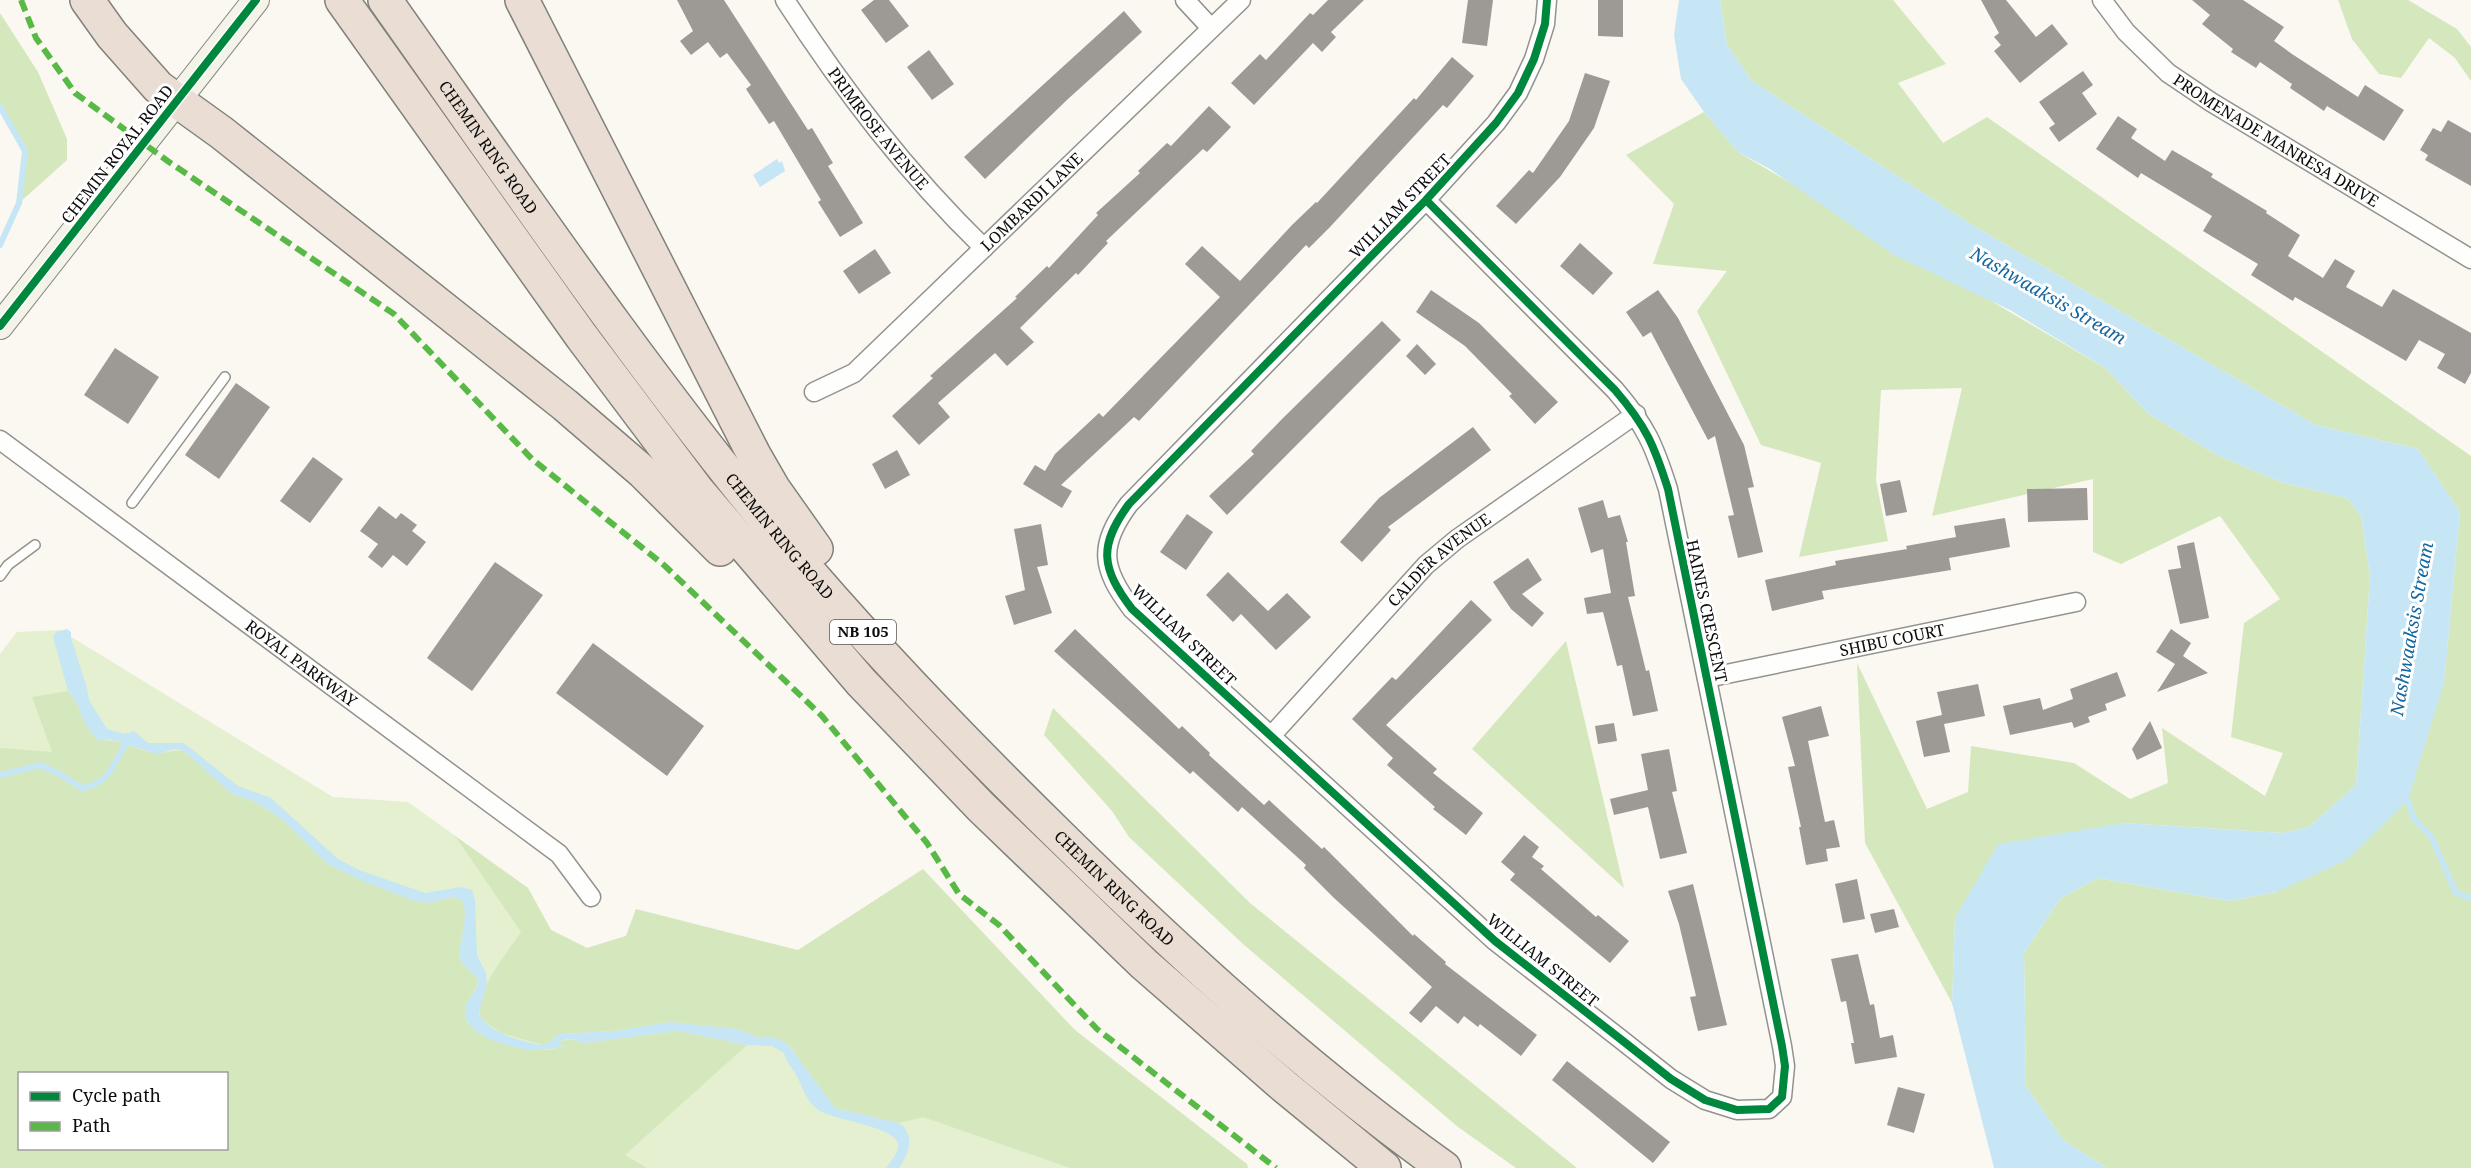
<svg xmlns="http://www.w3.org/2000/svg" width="2471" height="1168" font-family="'Noto Serif',serif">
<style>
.green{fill:#e4f0d0}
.forest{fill:#d5e8bd;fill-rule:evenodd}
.water{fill:#c6e6f5}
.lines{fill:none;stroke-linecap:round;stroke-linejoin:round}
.stream{stroke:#c6e6f5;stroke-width:6}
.building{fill:#9d9a96}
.lane-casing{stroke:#93928f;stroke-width:12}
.street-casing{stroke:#93928f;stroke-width:21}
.secondary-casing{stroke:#8a8985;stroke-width:28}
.highway-casing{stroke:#80807c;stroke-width:36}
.lane{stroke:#fefefd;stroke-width:9}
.street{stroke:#fefefd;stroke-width:18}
.secondary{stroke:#f4f3e8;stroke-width:26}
.highway{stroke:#eaded4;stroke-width:33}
.quiet{stroke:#58b947;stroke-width:6;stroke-dasharray:12 6;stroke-linecap:butt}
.cycleway-casing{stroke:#fff;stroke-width:11}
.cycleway{stroke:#00873e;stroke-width:8}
.labels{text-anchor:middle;stroke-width:6;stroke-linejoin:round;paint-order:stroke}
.shield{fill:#fff;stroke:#555;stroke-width:1.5}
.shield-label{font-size:15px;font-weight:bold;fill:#0c0c0c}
.street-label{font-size:16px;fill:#0c0c0c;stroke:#fff}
.water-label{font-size:18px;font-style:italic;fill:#14679f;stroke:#fff}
</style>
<rect width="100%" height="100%" fill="#faf8f0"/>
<path class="green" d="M60,630L333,797L408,802L528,888L551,930L587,948L626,936L636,909L1070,1168H638L0,749V654L17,632Z"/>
<g class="forest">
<path d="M1720,0H1893L1946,64L1898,83L1943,143L1987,117L2471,456V1168H2107L2063,1140L2026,1086L2024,953L2060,899L2097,878L2229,901L2276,892L2444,683L2460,512L2418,449L2316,425L1974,226L1752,81L1727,45Z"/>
<path d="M2338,0H2408L2457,29L2471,47V81L2455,58L2429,38L2401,78L2379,74L2352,39Z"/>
<path d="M0,13L38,72L67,139V160L19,203L25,151L0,107Z"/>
<path d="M1704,112L1738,152L2105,368L2149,414L2217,455L2281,482L2347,498L2361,516L2370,576L2356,785L2309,827L2283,833L2123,823L1955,918L1952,1003L1865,843L1857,663L1927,809L1968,792L1971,746L2074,763L2130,799L2168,783L2162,728L2265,796L2283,753L2231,737L2244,623L2280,599L2220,516L2121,564L2093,552V479L1932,516L1962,388L1881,390L1876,480L1888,541L1799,557L1821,463L1761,445L1697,311L1727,271L1653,264L1674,204L1626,155Z"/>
<path d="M1566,641L1624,888L1472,749Z"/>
<path d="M68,691L78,705L83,720L100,741C118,737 137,751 155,753C165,754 173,749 184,751L231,793L257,803L279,817L328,864L412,900L429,903L454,897L460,899L464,904L465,916L459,955L461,962L477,978L478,984L466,1005L467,1023L531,1050H548L565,1046L556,1044C565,1037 574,1040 584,1043L678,1031L747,1045L625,1155L647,1168H0V748L52,752L32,697ZM20,1074H226V1148H20Z"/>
<path d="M1053,708L1250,903L1577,1168H1516L1458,1127L1243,944L1129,837L1112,811L1044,735Z"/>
<path d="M455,836L528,888L551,930L587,948L626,936L636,909L798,950L923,869L1075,1030L1247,1164L1248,1168H1070L923,1117L899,1123L835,1108L788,1044L774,1037H758L737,1029L670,1022L613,1031L559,1034L549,1043L543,1045L501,1033L482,1020C470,996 508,952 521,932Z"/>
</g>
<g class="water">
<path d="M1679,0H1720L1727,45L1752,81L1974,226L2316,425L2418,449L2460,512L2444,683L2408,800L2347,860L2276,892L2229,901L2097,878L2060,899L2024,953L2026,1086L2063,1140L2107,1168H1994L1952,1003L1955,918L1998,844L2123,823L2283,833L2309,827L2356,785L2370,576L2361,516L2347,498L2281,482L2217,455L2149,414L2105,368L2010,310L1894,255L1770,169L1738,152L1704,112L1681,79L1674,35Z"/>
<path d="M777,159L779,163L782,161L785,171L760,187L753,175Z"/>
<path d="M67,629L71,632V638L87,688L89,700L107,729L125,734L134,731L148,743H184L238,786L271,798L338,859L359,870L425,893L461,887L472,890L475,900L477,955L486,973L487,982L479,1014C488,1033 523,1042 543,1045L549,1043L559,1034L613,1031L670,1022L737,1029L758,1037H774L788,1044L835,1108L899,1123C916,1135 909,1154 899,1168H886C890,1162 899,1153 898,1144C896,1127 835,1120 820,1111C805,1101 803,1087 795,1073C791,1066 786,1061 784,1053L772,1046L747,1045L678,1031L584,1043C574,1040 565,1036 557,1044L568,1045C556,1048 543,1051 531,1050C511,1047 466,1037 465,1013C464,1002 475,994 478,984L477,978L461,962L459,955L465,916L464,904L460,899L453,897L429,903L412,900L362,881L328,864L279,817L257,803L231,793L184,751L175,749L157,754L109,739L100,741L96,739L83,720L78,705L68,691L53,637L56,632Z"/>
</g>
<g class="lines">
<g class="stream">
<path d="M0,107L25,151L19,203L0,245"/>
<path d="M0,775L40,765L58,773L82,788C109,784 115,762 127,741"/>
<path d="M2408,800L2413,817L2432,838L2456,893L2471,898"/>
</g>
</g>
<g class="building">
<path d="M677,0H724L808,130L812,128L833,163L828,166L863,223L840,237L818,202L821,200L774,121L769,124L746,89L751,85L727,53L720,58L708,42L691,55L680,41L693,31Z"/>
<path d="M874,0H889L909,26L886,43L861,10Z"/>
<path d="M1328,0H1364L1331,32L1336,37L1322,52L1313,43L1254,105L1231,83L1260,54L1266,60L1310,13L1313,15Z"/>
<path d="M1468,0H1493L1487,46L1462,43Z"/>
<path d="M1598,0H1623V37L1598,36Z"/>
<path d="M1981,0H2006L2036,37L2052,24L2068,44L2020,83L1994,51L2001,45L1994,37L1999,33Z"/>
<path d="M2192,0H2243L2284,27L2274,41L2292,54L2358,97L2365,85L2404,110L2384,141L2327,106L2324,111L2290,88L2292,84L2260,62L2256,68L2231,52L2233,49L2202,24L2210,15Z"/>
<path d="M1124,11L1142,32L1068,99L985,179L964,157Z"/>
<path d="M929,50L954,84L932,100L907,67Z"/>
<path d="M1452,57L1474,76L1447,108L1443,105L1330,227L1309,248L1306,245L1139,421L1134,417L1061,485L1072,491L1062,508L1023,484L1035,465L1045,471L1055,454L1099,413L1103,417L1220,297L1185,264L1202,246L1240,281L1292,225L1316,202L1317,203L1414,98L1416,100Z"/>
<path d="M2083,71L2093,85L2082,93L2097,114L2059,142L2049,128L2055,124L2039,102Z"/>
<path d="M1585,73L1610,81L1594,128L1560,177L1516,224L1496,206L1529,170L1533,173L1569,121Z"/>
<path d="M1209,106L1231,127L1207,152L1203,149L1106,241L1108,243L1078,275L1076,273L1020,328L1034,342L1007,366L995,353L938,403L950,417L919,445L892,416L933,378L930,376L1017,298L1015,297L1047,266L1049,268L1098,215L1096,213L1140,173L1138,171L1167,143L1171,146Z"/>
<path d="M2118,116L2137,129L2131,138L2165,161L2172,150L2213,174L2211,177L2267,211L2266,213L2300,235L2288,256L2323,278L2335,259L2355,271L2346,287L2382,307L2393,289L2471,333V373L2465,384L2437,368L2445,354L2419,340L2406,361L2295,297L2293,301L2251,275L2258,264L2203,231L2212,216L2141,173L2138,178L2096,149Z"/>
<path d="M2448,120L2471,133V186L2425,160L2428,155L2420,150L2433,128L2441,132Z"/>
<path d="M1580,243L1613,273L1593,295L1560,266Z"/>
<path d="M875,249L891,273L859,294L843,271Z"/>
<path d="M1431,290L1479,323L1558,402L1535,424L1509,396L1512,394L1465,346L1416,312Z"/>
<path d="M1658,290L1678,318L1744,445L1754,487L1748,488L1763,552L1738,558L1728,516L1734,515L1715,436L1708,440L1651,332L1643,337L1626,312Z"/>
<path d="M1382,321L1401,340L1227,515L1209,496L1254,454L1251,451L1283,418Z"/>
<path d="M1417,344L1436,364L1425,375L1406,356Z"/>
<path d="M115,348L159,377L128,424L84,395Z"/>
<path d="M236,383L270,407L219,479L185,455Z"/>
<path d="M1473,427L1491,450L1388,527L1391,530L1362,562L1340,542L1379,498Z"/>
<path d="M897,450L910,475L885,489L872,464Z"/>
<path d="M313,457L343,479L310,523L280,501Z"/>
<path d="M1900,480L1907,512L1886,516L1880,484Z"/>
<path d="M2087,488L2088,520L2028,522L2027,489Z"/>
<path d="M1603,500L1608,518L1620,515L1628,542H1626L1635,596L1628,597L1646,671L1649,670L1658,711L1633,716L1622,665L1617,666L1603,612L1587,614L1584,598L1611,593L1603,549L1591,553L1578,508Z"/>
<path d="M379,506L396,519L401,513L417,525L412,531L426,542L407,566L393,555L382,568L368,557L378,544L360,531Z"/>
<path d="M1187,514L1213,532L1186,570L1160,552Z"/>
<path d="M2005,518L2010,547L1949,558L1951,570L1822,591L1824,599L1772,611L1765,580L1836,565L1835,561L1907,549L1906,546L1956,537L1954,526Z"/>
<path d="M1041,524L1048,565L1037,567L1052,613L1014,625L1005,596L1025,590L1014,529Z"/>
<path d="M2194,542L2209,618L2180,624L2168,570L2181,568L2177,546Z"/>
<path d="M1528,558L1542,580L1522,594L1544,613L1532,627L1511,609L1493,582Z"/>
<path d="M495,562L543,595L472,691L427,658Z"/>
<path d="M1228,572L1268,611L1287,593L1311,617L1276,650L1241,614L1233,622L1206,595Z"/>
<path d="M1471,600L1492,620L1386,725L1437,769L1433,773L1483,813L1466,835L1433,809L1435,807L1387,765L1393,758L1352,719L1392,677L1396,680Z"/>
<path d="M1075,629L1179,729L1182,726L1210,753L1209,755L1264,805L1269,800L1322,849L1324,847L1413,936L1414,934L1446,962L1445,964L1537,1035L1521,1056L1480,1024L1478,1027L1464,1016L1458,1024L1436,1006L1421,1023L1409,1013L1432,987L1334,898L1304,868L1306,865L1242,807L1238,812L1193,771L1190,774L1054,651Z"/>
<path d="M2171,629L2191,643L2183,656L2208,673L2157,692L2175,664L2156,652Z"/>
<path d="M593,643L704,726L667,776L556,693Z"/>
<path d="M2117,672L2126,696L2105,704L2107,710L2088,717L2090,722L2074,728L2072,722L2010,735L2003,706L2040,698L2043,710L2073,699L2070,689Z"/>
<path d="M1978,684L1985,716L1944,724L1950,752L1924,757L1916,721L1942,715L1937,692Z"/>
<path d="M1821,706L1829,736L1808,741L1825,822L1834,820L1840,847L1826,849L1828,861L1806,865L1799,827H1801L1788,767L1795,766L1782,717Z"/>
<path d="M2150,721L2162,748L2137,760L2132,749Z"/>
<path d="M1614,723L1617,741L1598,744L1595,726Z"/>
<path d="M1669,749L1677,791L1672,792L1687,853L1660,859L1648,807L1614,815L1610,799L1648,790L1641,754Z"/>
<path d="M1524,835L1539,847L1532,857L1544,866L1541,869L1596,917L1598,915L1629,941L1610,963L1510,880L1515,874L1501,862Z"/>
<path d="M1857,879L1865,919L1843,923L1835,884Z"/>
<path d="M1693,884L1727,1025L1698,1031L1690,997L1696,996L1679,924L1668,891Z"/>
<path d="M1894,909L1899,927L1875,933L1870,914Z"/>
<path d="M1858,954L1870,1005L1874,1004L1880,1038L1893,1035L1897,1057L1855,1064L1851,1043H1854L1846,1001L1841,1002L1831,959Z"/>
<path d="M1567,1061L1670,1142L1653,1163L1552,1080Z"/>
<path d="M1898,1087L1925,1094L1914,1133L1887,1125Z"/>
</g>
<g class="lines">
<g class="lane-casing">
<g id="lane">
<path d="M132,503L225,377"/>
<path d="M0,576L8,565L35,545"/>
</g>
</g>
<g class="street-casing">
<g id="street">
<path id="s1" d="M785,0C844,91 906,172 984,248"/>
<path d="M1185,0L1211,28"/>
<path id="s2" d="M2102,0L2126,32L2168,73L2211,102L2471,259"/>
<path d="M1426,200L1615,390C1646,426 1654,445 1668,489L1782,1046L1785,1066L1782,1097L1769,1109L1737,1110L1705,1100L1671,1079L1623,1041L1495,941L1132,609C1101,568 1098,546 1129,504L1426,200L1496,123L1518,93L1534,59L1545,24L1547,0"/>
<path id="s3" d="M814,392L854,373L1241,0"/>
<path id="s4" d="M0,440L559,854L591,897"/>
<path id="s5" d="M1707,678L2076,602"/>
<path id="s6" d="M1271,736L1426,565L1457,539L1636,414"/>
</g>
</g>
<g class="secondary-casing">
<path id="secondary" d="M0,326L256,0"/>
</g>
<g class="highway-casing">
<g id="highway">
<path d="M87,0L112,35L158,87L222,133L565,405L643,472L720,549"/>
<path d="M342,0L582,337L697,490L861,682L981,807L1144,964L1284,1086L1384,1168"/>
<path id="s7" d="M385,0C515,184 642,372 786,545C872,647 964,742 1059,835C1180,954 1306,1069 1444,1168"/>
<path d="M522,0L754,455L773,488L816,549"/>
</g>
</g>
<use href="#lane" class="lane"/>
<use href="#street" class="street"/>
<use href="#secondary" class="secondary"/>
<use href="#highway" class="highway"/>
<path class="quiet" d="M21,0L36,38L75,93L169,162L394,314L532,459L665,566L822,716L927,843L959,894L999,925L1097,1029L1276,1168"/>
<g class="cycleway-casing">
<g id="cycleway">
<path d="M1426,200L1615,390C1646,426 1654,445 1668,489L1782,1046L1785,1066L1782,1097L1769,1109L1737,1110L1705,1100L1671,1079L1623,1041L1495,941L1132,609C1101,568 1098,546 1129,504L1426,200L1496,123L1518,93L1534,59L1545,24L1547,0"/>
<path d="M0,326L256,0"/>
</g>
</g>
<use href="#cycleway" class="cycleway"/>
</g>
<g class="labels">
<rect class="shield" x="830" y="620" width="66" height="24" rx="4.5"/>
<g class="shield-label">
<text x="863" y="637">NB 105</text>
</g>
<g class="street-label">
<text dy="6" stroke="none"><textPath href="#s1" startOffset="159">PRIMROSE AVENUE</textPath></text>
<text dy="6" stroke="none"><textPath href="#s2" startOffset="226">PROMENADE MANRESA DRIVE</textPath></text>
<text dy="6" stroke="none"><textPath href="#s7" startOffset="180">CHEMIN RING ROAD</textPath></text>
<text transform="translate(117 154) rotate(-52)" y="6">CHEMIN ROYAL ROAD</text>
<text dy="6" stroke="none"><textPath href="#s3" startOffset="291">LOMBARDI LANE</textPath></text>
<text transform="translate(1400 206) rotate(-46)" y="6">WILLIAM STREET</text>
<text dy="6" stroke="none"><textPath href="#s7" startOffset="666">CHEMIN RING ROAD</textPath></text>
<text dy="6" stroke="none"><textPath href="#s6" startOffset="244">CALDER AVENUE</textPath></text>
<text transform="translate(1707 611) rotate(78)" y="6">HAINES CRESCENT</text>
<text transform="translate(1184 635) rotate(44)" y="6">WILLIAM STREET</text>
<text dy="6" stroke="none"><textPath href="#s5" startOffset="189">SHIBU COURT</textPath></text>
<text dy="6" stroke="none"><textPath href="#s4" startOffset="375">ROYAL PARKWAY</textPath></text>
<text dy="6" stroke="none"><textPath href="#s7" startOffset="1152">CHEMIN RING ROAD</textPath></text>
<text transform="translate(1543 960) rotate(39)" y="6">WILLIAM STREET</text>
</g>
<g class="water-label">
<text transform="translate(2048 296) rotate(30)" y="6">Nashwaaksis Stream</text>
<text transform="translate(2412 629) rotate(-80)" y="6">Nashwaaksis Stream</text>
</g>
</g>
<rect x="18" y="1072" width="210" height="78" fill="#ffffff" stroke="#9e9e9e" stroke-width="1.5"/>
<rect x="30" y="1092" width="30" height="9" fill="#00873e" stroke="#9e9e9e" stroke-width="1.5"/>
<text x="72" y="1102" font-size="18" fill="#0c0c0c">Cycle path</text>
<rect x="30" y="1122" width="30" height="9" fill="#58b947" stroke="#9e9e9e" stroke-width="1.5"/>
<text x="72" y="1132" font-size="18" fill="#0c0c0c">Path</text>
</svg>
